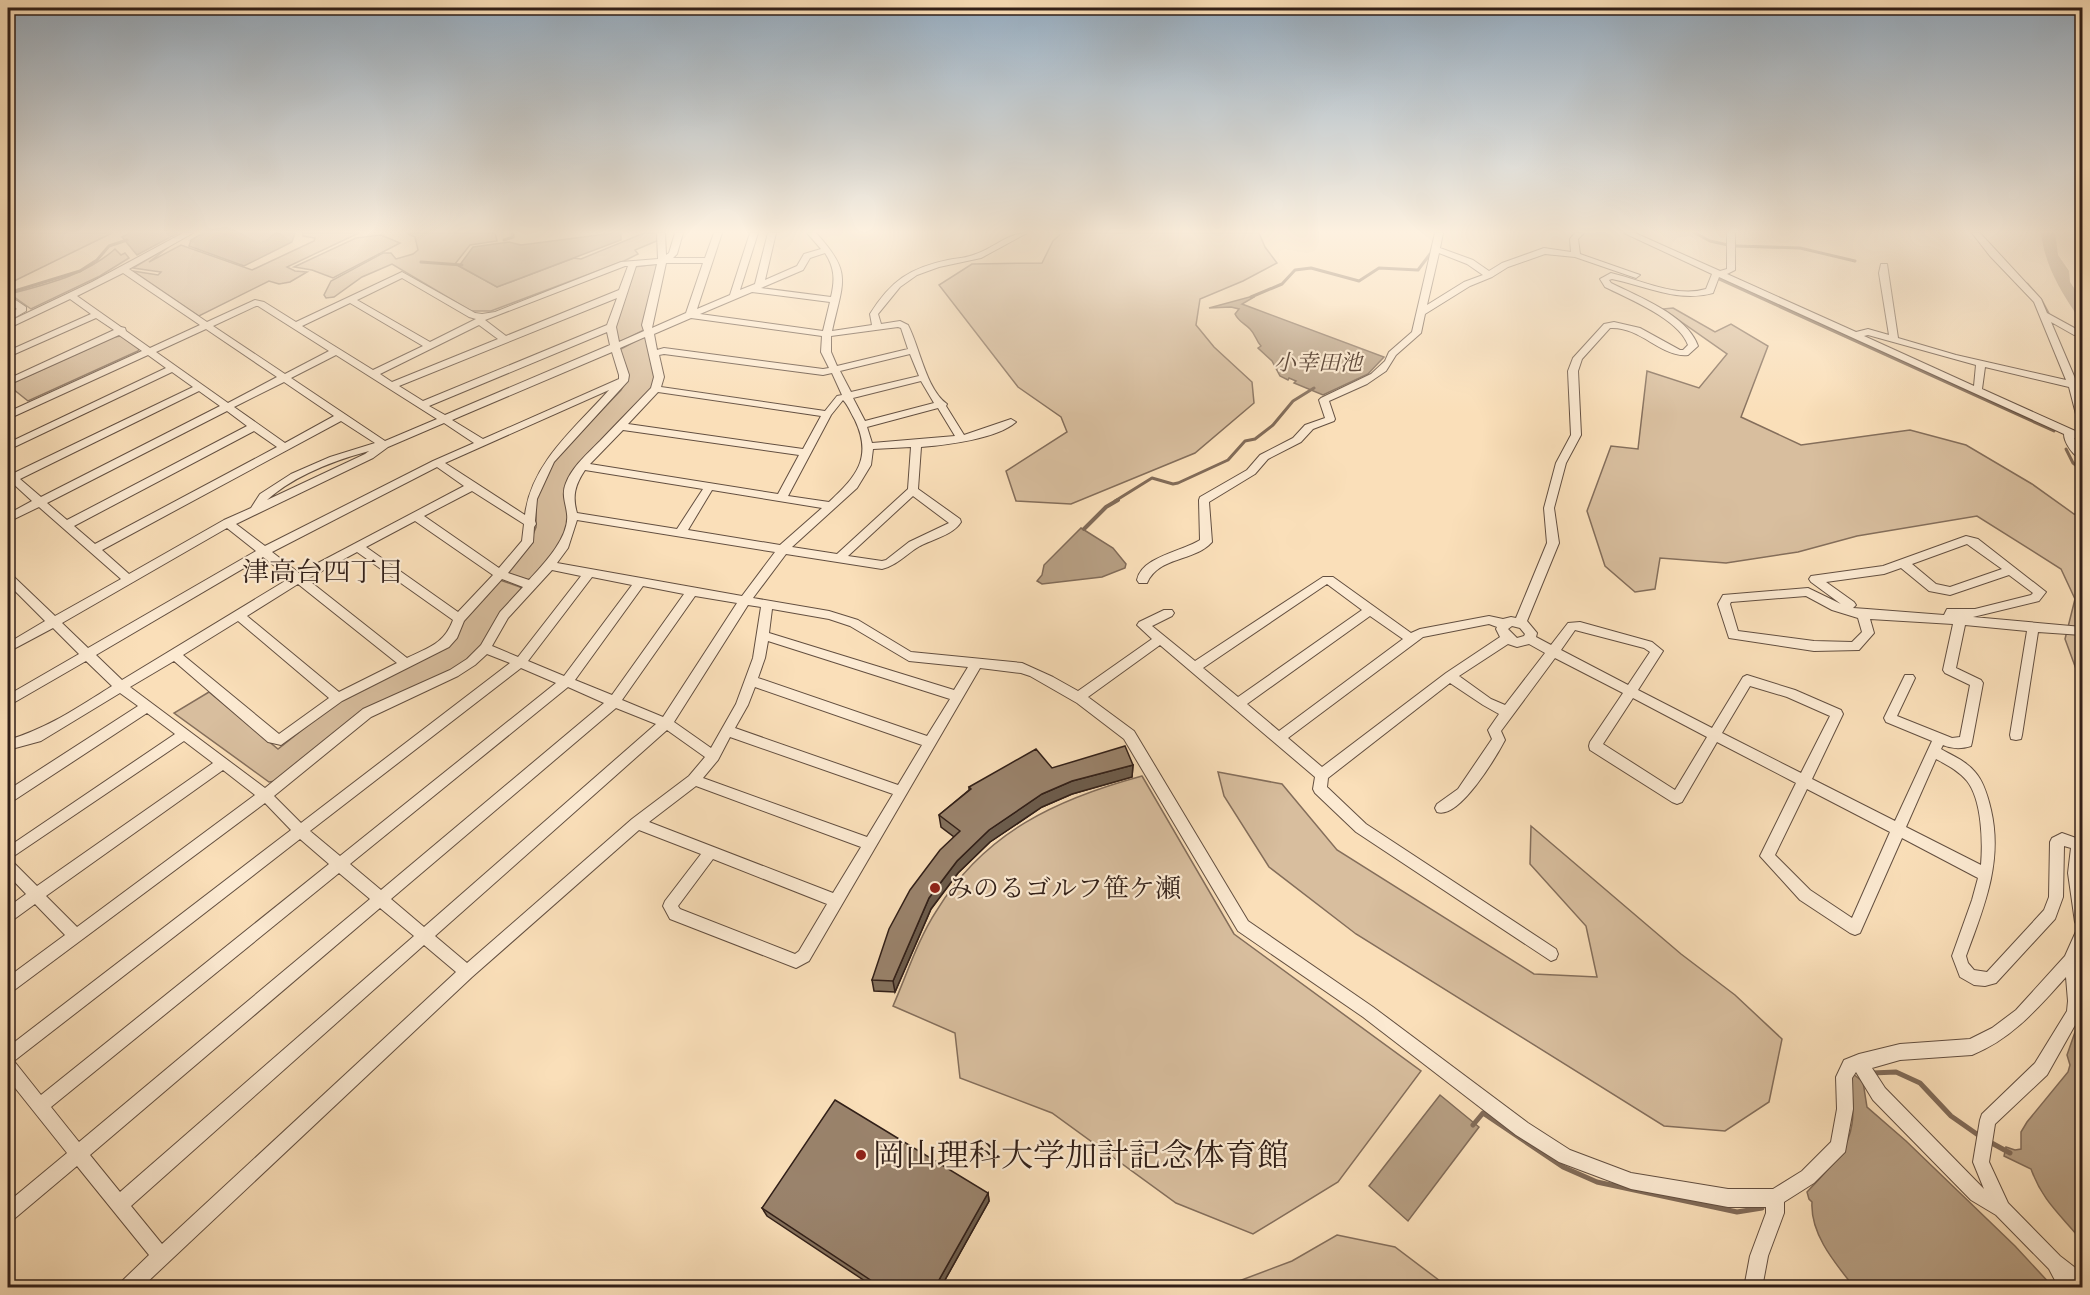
<svg xmlns="http://www.w3.org/2000/svg" width="2090" height="1295" font-family="'IM FELL Double Pica','Noto Serif JP',serif">
<style>
.green{fill:#d8be9e;stroke:#846e5b;stroke-width:1.5}
.water{fill:#b69e82;stroke:#816b58;stroke-width:1.5}
.lines{fill:none;stroke-linecap:round;stroke-linejoin:round}
.stream-far2{stroke:#816b58;stroke-width:3}
.stream-far1{stroke:#816b58;stroke-width:4}
.stream{stroke:#816b58;stroke-width:5}
.river{fill:#b69e82;fill-rule:evenodd}
.minor-casing{stroke:#634f40;stroke-width:2}
.minor{fill:#fcead2;fill-rule:evenodd}
.wall{fill:#84715d;stroke:#311f18;stroke-width:1.5}
.shaded-wall{fill:#6c5c4c;stroke:#311f18;stroke-width:1.5}
.building{fill:#9a836c;stroke:#311f18;stroke-width:1.5}
.poi-dot{fill:#8f2418;stroke:#fcead2;stroke-width:2}
.labels{text-anchor:middle;stroke-width:4.5;stroke-linejoin:round;paint-order:stroke}
.far-water-label{font-size:22px;font-style:italic;fill:#604b3d;stroke:#fcead2}
.poi-label{font-size:26px;fill:#311f18;stroke:#fcead2;text-anchor:start}
.neighbourhood-label{font-size:27px;fill:#311f18;stroke:#fcead2}
.near-poi-label{font-size:32px;fill:#311f18;stroke:#fcead2;text-anchor:start}
</style>
<rect width="100%" height="100%" fill="#fadfb9"/>
<filter id="stains"><feTurbulence type="fractalNoise" baseFrequency=".00333" numOctaves="4"/><feColorMatrix values="0 0 0 0 .2 0 0 0 0 .09 0 0 0 0 .02 0 0 0 .5 -.17"/></filter>
<radialGradient id="worn" r=".72"><stop offset=".6" stop-color="#630" stop-opacity="0"/><stop offset="1" stop-color="#630" stop-opacity=".3"/></radialGradient>
<g class="green">
<path d="M8,233H112L8,284Z"/>
<path d="M303,233H359L287,267L295,271L307,272L290,282L279,284L269,281L199,316L133,271L158,275L161,272L133,268L170,246L149,262L181,245L252,270L314,241L315,238L303,236Z"/>
<path d="M407,233H495L497,241L470,245L455,264L497,287L574,258L581,259L644,233H658L659,240L635,250L638,254L624,261L491,311H471L392,264L362,277L334,297L326,298L324,295L331,281L383,253H391L396,259L413,254L418,250L415,237Z"/>
<path d="M1062,233H1259L1265,247L1277,263L1243,281L1200,299L1196,325L1214,347L1252,382L1254,403L1195,453L1071,504L1016,501L1006,471L1067,432L1061,417L1018,387L939,285L972,264L1042,263L1053,241Z"/>
<path d="M381,235L400,243L333,278L312,270L294,267L356,238Z"/>
<path d="M115,249L121,255L125,253L129,258L100,276L31,309L10,294C47,284 86,275 115,249Z"/>
<path d="M657,264L646,329L620,342L615,341L614,326L634,267Z"/>
<path d="M1673,308L1715,332L1731,324L1768,346L1741,417L1801,445L1910,430L1966,445L2032,484L2074,514L2082,516V671L2076,669L2065,639L2075,599L2061,569L1977,516L1857,536L1798,552L1726,563L1660,558L1655,589L1635,592L1605,566L1587,511L1611,446L1638,449L1647,371L1699,388L1727,354L1663,309Z"/>
<path d="M121,336L139,349L138,351L28,401L8,385L114,337Z"/>
<path d="M643,337L646,338L656,377L652,388L579,467L569,517L560,547L533,578L527,580L508,574L507,569L530,542L536,527V499L553,461L621,390L626,381L619,350Z"/>
<path d="M500,580L520,587L522,590L481,647L453,671L385,700L276,781L269,782L174,713L209,692L278,749L341,699L435,653Z"/>
<path d="M1218,772L1282,784L1337,850L1534,974L1597,977L1586,926L1530,864L1531,826L1681,954L1735,995L1782,1039L1769,1102L1725,1131L1664,1126L1356,934L1269,867L1224,796Z"/>
<path d="M1142,776L1234,934L1421,1071L1338,1182L1253,1234L1176,1203L1052,1113L960,1078L955,1033L893,1006C907,974 918,939 937,910C985,832 1057,799 1142,776Z"/>
<path d="M1337,1235L1395,1247L1448,1287H1223L1292,1261Z"/>
</g>
<g class="water">
<path d="M130,233H178L137,255L122,237Z"/>
<path d="M203,233H295L292,242L244,266L189,246L191,240Z"/>
<path d="M614,233H621V240L497,287L459,266L473,247L509,242L521,245Z"/>
<path d="M1253,296L1254,297L1242,304L1384,357L1368,374L1323,395L1294,383L1296,381L1289,378L1288,380L1280,376L1272,361L1258,348L1261,346C1256,341 1256,335 1250,329C1244,323 1239,322 1235,314L1239,309L1231,307L1209,308Z"/>
<path d="M1081,528L1113,548L1126,564L1125,568L1102,577L1042,584L1037,581L1042,575L1044,565Z"/>
<path d="M2082,1012V1241C2061,1215 2043,1202 2031,1169L2004,1156L2006,1147L2015,1150L2021,1149V1132L2027,1122L2068,1072L2070,1065L2067,1055Z"/>
<path d="M1852,1073L1863,1082L1867,1107L1906,1141L2015,1246L2053,1287H1854C1835,1263 1810,1234 1812,1202L1809,1199L1807,1192C1826,1171 1848,1153 1852,1124C1855,1107 1850,1090 1852,1073Z"/>
<path d="M1440,1095L1479,1127L1408,1221L1369,1186Z"/>
</g>
<g class="lines">
<g class="stream-far2">
<path d="M1695,233L1710,241L1728,245"/>
<path d="M2051,237L2052,233"/>
<path d="M504,240L513,237V233"/>
<path d="M1736,246L1800,248L1855,261"/>
<path d="M421,262L462,265"/>
<path d="M1719,279L2054,431"/>
<path d="M2027,284L2041,300L2049,315"/>
<path d="M8,293L80,271L97,260L109,246L127,240"/>
<path d="M1251,297L1282,284L1295,270L1311,268L1359,281L1379,268L1418,270L1430,254"/>
<path d="M2066,449L2073,463L2082,470"/>
<path d="M1115,501L1152,478L1173,484L1178,483L1228,460L1245,441L1255,439L1273,425L1293,401L1314,388"/>
</g>
<path class="stream-far1" d="M1084,529L1106,507L1118,500"/>
<g class="stream">
<path d="M1872,1073L1896,1072L1920,1083L1951,1116L1981,1137"/>
<path d="M1473,1125L1483,1113L1563,1167L1597,1182L1737,1212L1762,1208"/>
<path d="M1988,1141L2010,1153"/>
</g>
<path class="river" d="M2041,233H2055L2058,255L2069,271L2070,282L2082,300V316L2076,314C2059,288 2045,265 2041,233Z"/>
<g class="minor-casing">
<g id="minor">
<path d="M183,233H193L129,269L207,322L255,300L264,302L296,322L402,272L475,313L482,314L495,312L621,262L658,259L657,233H665L666,255L669,253L675,233H683L677,254L673,258H705L714,233H722L697,309L730,295L750,233H758L740,290L755,284L768,233H776L765,280L797,266L804,254L821,249L807,233H816C853,273 843,281 832,331L872,325L870,314C891,281 909,268 948,260C957,258 967,258 976,254C994,248 1008,233 1027,233L981,258L939,267L917,275L900,287L878,314L881,324L900,321L908,325C920,348 926,389 947,404L946,406L964,435L1011,419L1016,422C997,439 946,445 921,447L918,489L960,519L961,522C953,535 933,539 920,546C906,554 898,565 882,569L786,554L753,598L829,611L858,620L911,652L1022,663L1053,677L1078,691L1152,639L1137,625L1139,622L1164,610H1172L1174,613L1172,616L1152,626L1195,661L1323,577H1333L1411,633L1420,629L1489,616L1503,619L1511,617L1516,618L1547,543L1544,508L1556,463L1571,435L1568,371L1573,358L1604,324L1614,322L1640,328L1680,350H1683L1688,345C1679,319 1629,299 1605,287L1600,279L1611,273C1641,280 1676,298 1706,289L1712,274L1624,233H1635L1720,271L1727,269V233H1735V270L1727,274L1856,332L1868,329L1889,335L1879,273L1881,264H1887L1898,338L1956,355L2066,380L2034,302L1990,256L1972,233H1980L2041,299L2047,313L2078,330L2082,329V335H2074L2051,322L2077,383L2082,384V390L2079,389L2082,402V421L2077,418L2069,387L1985,367L1982,389L2082,434V441L2074,438L2082,450V459C2074,457 2064,443 2064,434L1719,277L1713,293C1678,303 1646,286 1612,279L1609,280L1611,283C1639,297 1687,315 1698,346L1688,355C1662,358 1640,326 1610,328L1582,359L1578,371L1581,435L1566,463L1554,508L1559,543L1527,621L1537,633L1536,637L1551,645L1568,623L1580,622L1652,642L1663,651L1638,690L1712,728L1743,677L1747,675L1795,690L1841,710L1843,714L1812,779L1895,821L1932,741L1886,722L1884,718L1905,675H1913L1915,678L1897,716L1952,738L1960,737L1970,685L1945,673L1943,670L1953,624L1870,619L1874,633L1859,650L1814,651L1729,638L1718,604L1723,595L1808,588L1841,604L1811,582L1809,579L1811,576L1883,566L1966,536L1978,539L2046,592L2039,601L1973,617L2082,627V635L2038,632L2022,735L2021,739L2016,740L2011,739L2010,735L2027,631L1965,625L1956,668L1981,680L1983,683L1972,742L1971,746C1962,749 1952,749 1943,745L1941,749C1953,756 1966,761 1975,772C1984,782 1988,797 1991,810C2003,862 1984,907 1966,956L1968,963L1974,970L1987,972L2044,910L2049,897L2050,842L2052,838L2062,833L2076,838L2082,836V949L2078,960L2082,992V1008L2079,1018L2047,1075L1995,1124L1989,1162L2008,1203L2060,1256L2082,1273V1288H2059L2049,1269L1996,1215L1971,1200L1873,1100L1856,1072L1852,1078L1853,1109L1845,1152L1814,1183L1784,1202V1213L1768,1256L1762,1288H1744L1750,1256L1766,1213V1207H1728L1631,1189L1559,1162L1516,1135L1363,1017L1238,931L1124,739L1077,703L1030,676L1021,673L980,668L809,961L796,968L670,919L663,906L665,901L701,854L639,830L472,977L141,1288H118L121,1282L149,1255L77,1166L14,1219L8,1221V1202L67,1153L8,1079V1047L291,830L265,803L13,991L8,993V977L65,935L35,904L13,920L8,921V907L26,894L8,875V847L175,734L147,713L13,801L8,802V790L138,706L120,693L41,741L8,750V740C48,728 77,708 112,686L86,661L8,706V695L79,654L53,628L8,652V643L45,621L8,584V574L12,575L55,616L121,579L39,507L8,522V514L32,501L8,479V472L14,473L193,387L172,372L8,450V443L166,368L148,355L8,419V412L142,351L119,335L8,385V379L114,330L96,318L8,357V351L91,314L70,299L11,327L8,328V322L92,282ZM825,253C835,268 835,280 831,297L761,288L803,270L810,258ZM666,263H703L686,313L652,328ZM657,264L642,325L644,331L619,342L616,327L636,266ZM625,266H628L619,290L506,336L485,320ZM123,273L200,325L150,348L126,331L125,328L121,327L77,296ZM402,278L469,317L476,319L430,342L357,300ZM752,292L830,302L823,331L700,314ZM617,298L607,325L423,401L399,386ZM350,303L423,346L373,370L302,326ZM256,306H258L329,351L285,374L213,326ZM691,318L822,336L821,352L829,368L823,369L664,348L657,350L654,334ZM479,325L498,339L392,382L380,374ZM898,327L901,328L908,349L837,366L831,352V336ZM206,329L277,377L228,403L156,352ZM607,332L610,345L445,415L429,406ZM1868,335L1976,365L1974,386L1864,336ZM645,337L654,377L651,388C634,406 617,423 600,441C588,453 572,467 566,483C561,495 566,503 567,514C570,537 543,565 529,580L508,573L533,542L534,527L536,524L535,521L537,499L554,462L628,381L629,375L620,348ZM612,352L619,375V379L483,439L452,420ZM664,354L823,375L832,373L842,395L837,396L825,411L661,387L664,377L659,355ZM910,354L919,376L851,392L840,371ZM336,355L437,419L385,441L291,378ZM921,381L934,403L865,421L853,398ZM284,382L334,416L285,443L234,407ZM609,390C576,427 531,463 525,515L445,463ZM199,391L220,406L41,497L20,479ZM658,392L821,416L803,449L628,424ZM843,400C848,405 851,413 855,420C873,458 856,477 829,502L788,496L831,415ZM938,408L955,436L872,443L867,427ZM227,411L247,426L67,520L47,503ZM341,421L375,443L330,457L291,474L260,494L251,508L224,520L129,574L102,550ZM444,423L474,443L433,461L265,546L236,524L373,458L388,447ZM623,430L799,455L778,494L590,464ZM254,431L277,447L95,544L74,526ZM911,447L908,489L837,554L792,547L857,488L871,465L873,449ZM369,451L365,454L267,500C295,475 333,461 369,451ZM437,467L464,486L299,573L272,552ZM585,470L703,489L677,529L577,513C572,496 575,485 585,470ZM712,490L822,508L780,545L688,530ZM472,491L524,524L522,541L499,568L424,516ZM913,496L949,523L909,542L886,560L882,561L848,556ZM577,520L775,552L742,596L557,563L568,548ZM415,521L493,575L458,612L366,547ZM227,528L256,551L88,648L62,623ZM1967,544L2002,569L1950,587L1936,584L1912,564ZM357,552L453,620C444,644 429,647 407,658L307,579ZM263,557L290,578L122,680L96,655ZM1901,568L1929,591L1950,595L2009,575L2033,593L2031,595L1975,609H1947L1944,615L1867,609L1853,608L1856,605L1854,602L1826,582L1884,574ZM552,570L581,576L518,657L492,646L508,618ZM592,577L632,585L564,676L528,661ZM502,579L523,587L500,612L481,645L467,659L450,670L363,709L265,788L130,687L174,661L268,742L281,745L342,701L449,647L457,638L464,621ZM298,584L397,663L339,692L247,616ZM1327,584L1362,610L1238,697L1203,668ZM643,586L684,594L612,695L575,680ZM695,596L737,603L663,717L622,700ZM1806,596L1832,610L1858,618L1862,632L1852,642L1814,641L1738,631L1730,604L1731,602ZM748,605L761,607L753,658L736,704L711,748L674,722ZM772,609L829,619L850,626L909,661L968,667L954,690L769,633ZM1370,616L1403,639L1279,731L1247,704ZM238,621L329,698L279,734L183,655ZM1489,624L1497,627L1496,629L1500,637L1446,673L1322,767L1288,738L1423,637ZM1512,626L1520,628L1525,634L1524,636L1517,638L1508,629ZM1575,630L1644,648L1650,652L1628,685L1561,650ZM768,641L950,699L927,736L758,678L765,658ZM1508,644L1517,647L1529,644L1545,653L1505,705L1491,699L1459,676ZM1160,645L1315,777L1313,789L1315,793L1356,832L1551,961L1556,959L1558,954L1556,949L1366,824L1327,787L1328,778L1450,683L1483,705L1499,714L1488,730L1492,739L1458,789L1437,804L1435,808L1437,812C1459,820 1496,757 1505,740L1501,731L1555,658L1623,693L1590,742L1589,746L1590,750L1672,802L1677,804L1682,802L1717,742L1796,783L1760,856L1800,900L1850,933L1855,935L1860,933L1902,838L1978,878L1972,900L1952,956L1960,977L1974,985L1985,986L1996,983L2055,919L2063,897L2064,846L2071,848L2068,873L2075,922L2078,927L2065,956L2016,1010L1992,1028L1970,1039L1900,1044L1859,1054L1844,1060L1836,1077L1837,1109L1831,1142L1802,1171L1773,1189H1728L1631,1173L1570,1150L1528,1123L1373,1007L1248,921L1134,731L1088,697ZM487,654L510,663L301,823L274,796L371,717L458,676L475,665ZM521,668L556,683L340,856L310,831ZM1750,686L1787,697L1830,716L1801,773L1722,733ZM568,687L604,703L381,890L350,864ZM755,687L922,745L898,785L735,728L748,705ZM1633,698L1707,737L1675,790L1603,744ZM616,708L656,724L424,927L391,899ZM667,730L705,757L689,776L632,819L467,963L435,936ZM730,737L893,794L867,837L703,778L718,760ZM184,741L213,763L37,886L13,862L8,860ZM1936,759C1947,765 1959,771 1967,781C1982,800 1983,842 1981,865L1906,827ZM223,770L255,795L77,927L46,896ZM696,786L861,847L833,893L649,822ZM1807,789L1890,832L1852,918L1810,890L1775,855ZM300,839L329,864L41,1095L14,1061ZM713,859L827,904L799,951L795,954L680,909L678,906ZM339,873L370,899L79,1142L51,1107ZM380,908L414,936L120,1192L90,1155ZM424,945L456,972L162,1244L131,1206ZM2066,977L2068,1001L2067,1011L2035,1063L1982,1114L1980,1120L1973,1162L1984,1189L1885,1088L1872,1068L1900,1060L1972,1055C2012,1039 2038,1008 2066,977Z"/>
<path d="M1435,233H1443L1440,248L1473,260L1489,271L1502,263L1544,248L1571,252L1570,239L1575,233H1584L1578,239L1580,254L1640,275L1636,278L1575,257L1545,254L1508,267L1492,277L1470,286L1425,314L1421,333L1396,355L1386,371L1367,384L1329,401L1335,419L1334,421L1313,429L1301,442L1268,459L1255,474L1209,502L1212,542C1194,562 1159,556 1147,583H1139L1137,580C1141,557 1183,551 1200,540L1199,500L1200,497L1247,470L1260,455L1293,438L1305,425L1325,418L1319,400L1321,398L1371,374L1385,361L1389,352L1412,332ZM1439,253L1467,264L1483,275L1464,282L1427,305Z"/>
<path d="M8,295L26,307V311L14,318H8V314L17,309L8,302Z"/>
</g>
</g>
<use href="#minor" class="minor"/>
</g>
<g class="wall">
<path d="M1133,765L1132,777L1072,794L1042,807L990,842L958,873L931,909L895,992L874,991L872,980L954,837L941,827L939,815L969,790V787L1052,768Z"/>
<path d="M988,1193L989,1201L941,1287H874L767,1216L762,1208Z"/>
</g>
<g class="shaded-wall">
<path d="M1133,765L1132,777L1072,794L1042,807L990,842L958,873L931,909L895,992L893,981L929,898L957,861L989,830L1042,794L1072,781Z"/>
<path d="M988,1193L989,1201L941,1287H935Z"/>
</g>
<g class="building">
<path d="M1125,746L1133,765L1072,781L1042,794L989,830L957,861L929,898L893,981L872,980L889,929L910,890L940,850L960,831L939,815L971,789L969,787L1036,749L1052,768Z"/>
<path d="M835,1100L988,1193L935,1287H881L762,1208Z"/>
</g>
<linearGradient id="sky" x2="0" y2="1"><stop stop-color="#94abbf"/><stop offset="0.56" stop-color="#fdf1e0"/><stop offset="1" stop-color="#fdf1e0" stop-opacity="0"/></linearGradient>
<rect width="2090" height="414" fill="url(#sky)"/>
<g class="poi-dot">
<circle cx="935" cy="888" r="6"/>
<circle cx="861" cy="1155" r="6"/>
</g>
<g class="labels">
<g class="far-water-label">
<text x="1318" y="370">小幸田池</text>
</g>
<g class="poi-label">
<text x="947" y="897">みのるゴルフ笹ケ瀬</text>
</g>
<g class="neighbourhood-label">
<text x="323" y="581">津高台四丁目</text>
</g>
<g class="near-poi-label">
<text x="873" y="1166">岡山理科大学加計記念体育館</text>
</g>
</g>
<rect width="2090" height="1295" fill="none" stroke="#fadfb9" stroke-width="30"/>
<rect x="9" y="9" width="2072" height="1277" fill="none" stroke="#311f18" stroke-width="3"/>
<rect x="15" y="15" width="2060" height="1265" fill="none" stroke="#311f18" stroke-width="1.5"/>
<rect width="100%" height="100%" filter="url(#stains)"/>
<rect width="100%" height="100%" fill="url(#worn)"/>
</svg>
